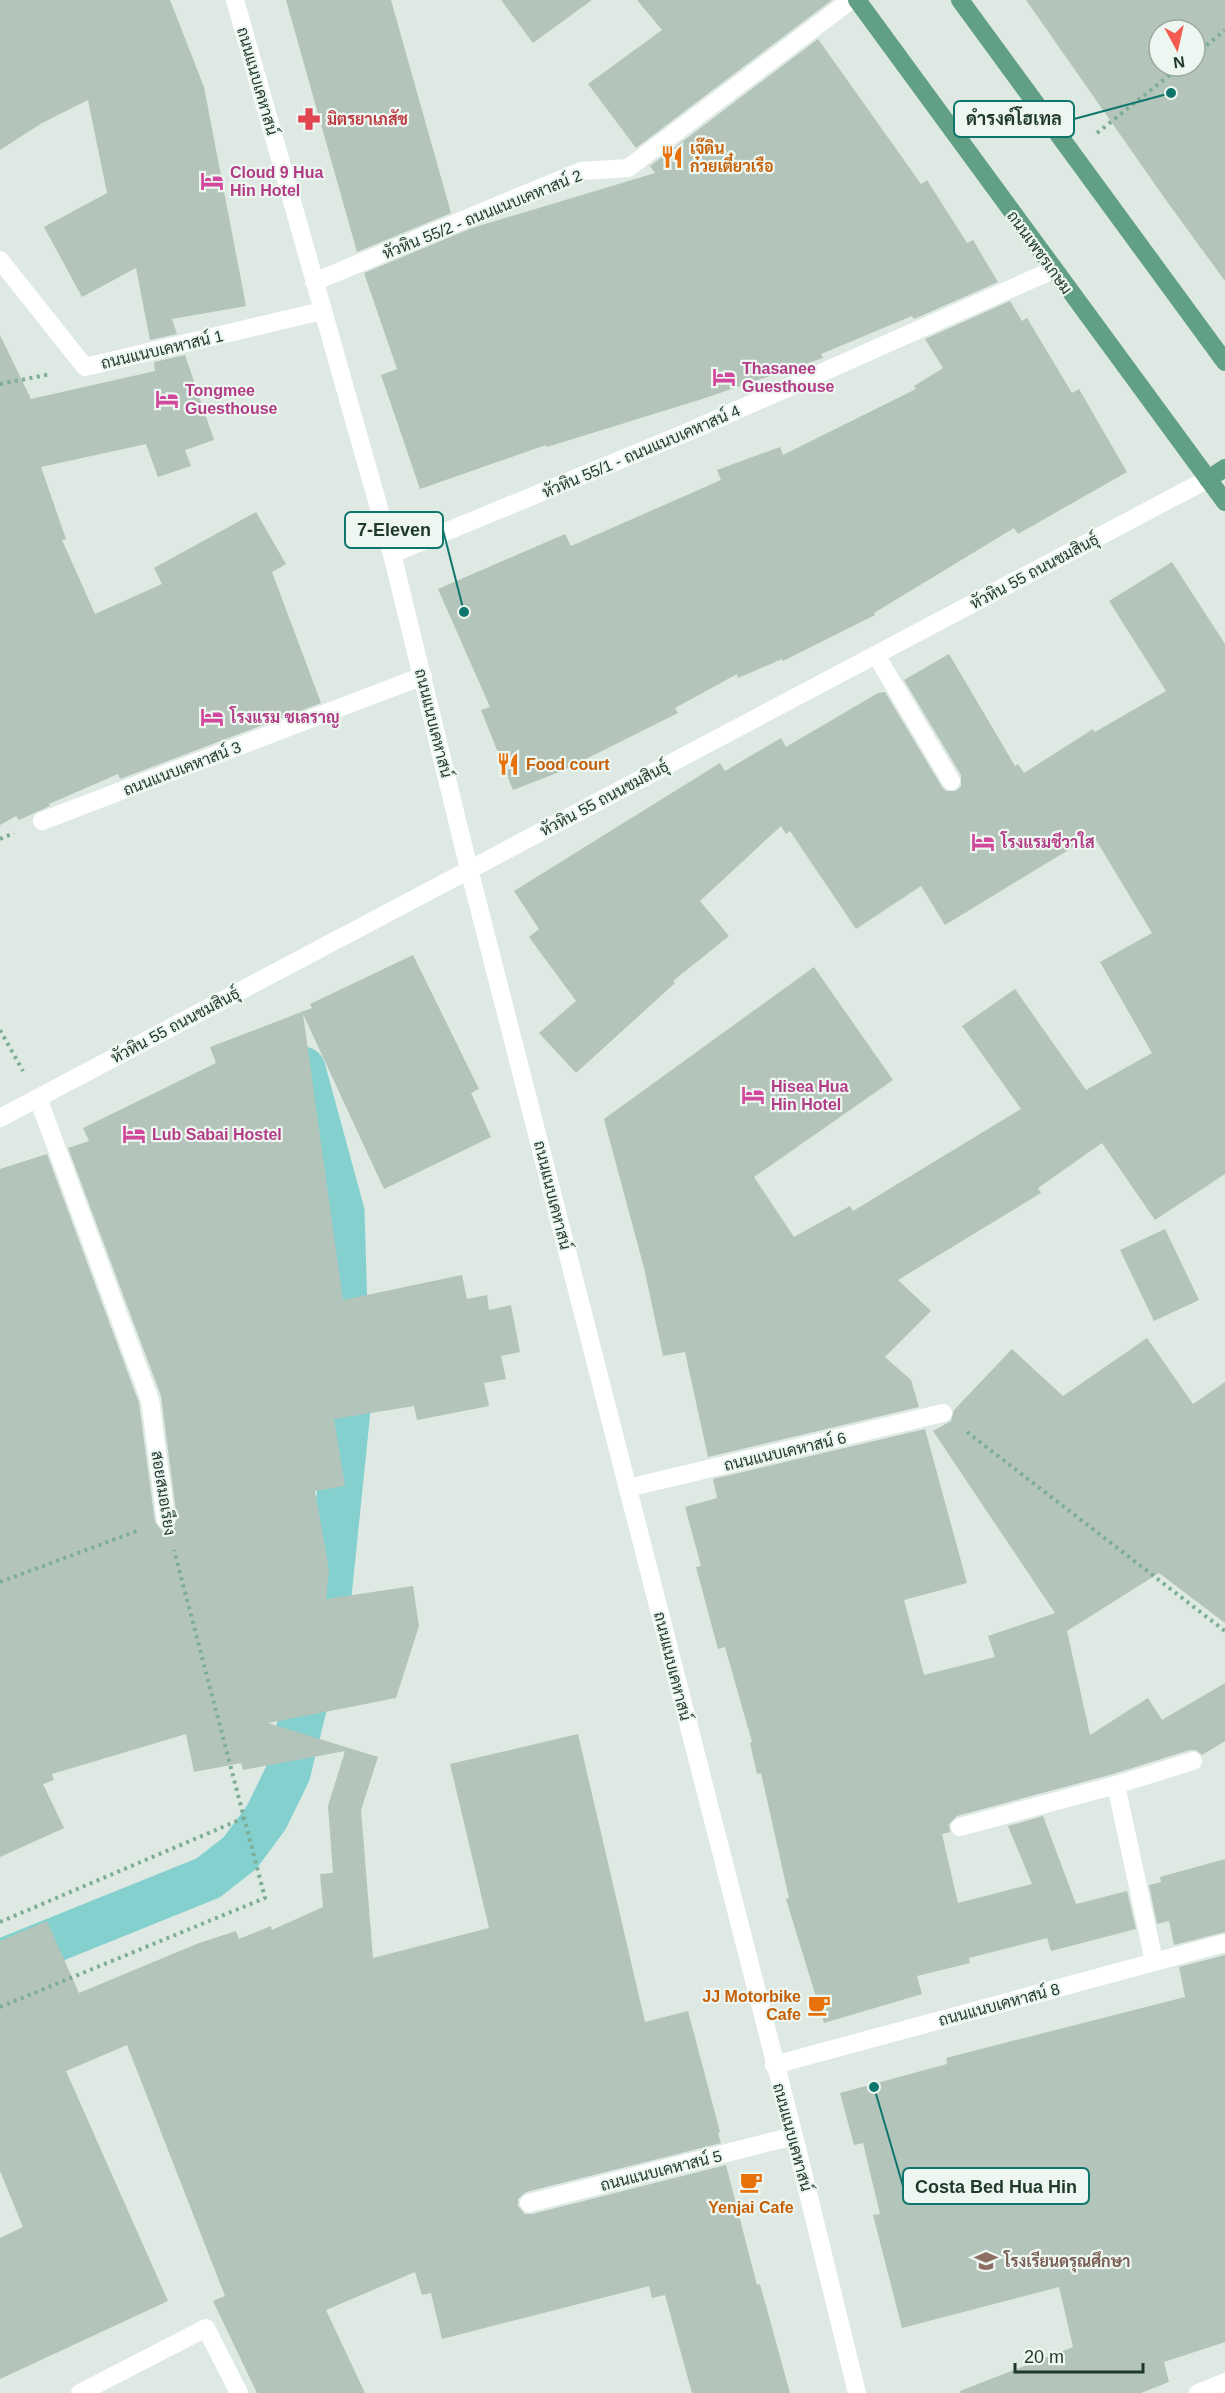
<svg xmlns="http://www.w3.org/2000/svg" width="1225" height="2393" font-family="Arial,Sarabun,sans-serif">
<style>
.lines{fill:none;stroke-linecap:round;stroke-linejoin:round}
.canal{stroke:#83d0ce;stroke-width:45}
.building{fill:#b3c4ba;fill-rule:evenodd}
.path{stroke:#7dae95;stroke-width:4;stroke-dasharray:3 4.5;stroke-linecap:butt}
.minor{stroke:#fff;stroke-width:18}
.major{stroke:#61a084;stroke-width:18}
.labels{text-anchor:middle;stroke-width:4.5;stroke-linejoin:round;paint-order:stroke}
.street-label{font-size:16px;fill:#1f392d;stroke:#edf6f0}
.health-label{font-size:16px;font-weight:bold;fill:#be3a42;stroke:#edf6f0;text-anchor:start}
.food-label{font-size:16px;font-weight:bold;fill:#c56008;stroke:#edf6f0;text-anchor:start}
.hotel-label{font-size:16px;font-weight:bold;fill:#b23c85;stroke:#edf6f0;text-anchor:start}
.education-label{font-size:16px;font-weight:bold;fill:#785e54;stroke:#edf6f0;text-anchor:start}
.leader{fill:none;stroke:#0f766e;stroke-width:2}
.callout-dot{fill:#0f766e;stroke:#edf6f0;stroke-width:2}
.callout{fill:#edf6f0;stroke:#0f766e;stroke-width:2}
.callout-label{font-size:18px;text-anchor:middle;font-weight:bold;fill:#1f392d}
</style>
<rect width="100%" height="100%" fill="#dde9e2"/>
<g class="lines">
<path class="canal" d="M0,1962L208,1878L240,1853L266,1818L288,1773L327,1615L348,1410L342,1212L303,1069"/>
</g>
<g class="building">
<path d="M0,0H170L204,87L246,306L172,319L177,334L150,340L136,268L82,297L44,227L107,193L88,100L42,123L0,150Z"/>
<path d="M286,0H391L451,213L357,252Z"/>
<path d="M501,0H592L533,43Z"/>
<path d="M637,0H832L636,148L588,84L662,30Z"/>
<path d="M1026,0H1225V281L1168,203ZM1159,30H1195V66H1159Z"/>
<path d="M818,39L921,184L927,180L967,243L973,240L998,282L914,319L912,316L821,354L823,358L699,400L547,447L546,445L420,489L381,375L397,369L364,273L472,228L655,173L650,166Z"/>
<path d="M1010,301L1022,321L1027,318L1072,393L1079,389L1127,472L1018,534L1014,528L874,613L875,615L783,661L782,659L738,678L737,674L675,708L678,713L562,771L513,790L481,710L490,707L438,589L565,534L571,546L721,480L717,470L780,447L783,455L916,389L914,386L943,368L925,339Z"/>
<path d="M0,335L31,399L155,371L154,362L185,355L214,440L185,450L191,466L158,477L146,444L41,467L66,539L62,540L95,614L162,584L154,568L256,512L286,564L272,572L321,703L120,779L118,774L49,804L50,806L19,820L16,816L0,825Z"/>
<path d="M1172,562L1225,644V1174L1155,1220L1102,1143L1038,1188L1041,1193L898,1280L931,1311L885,1357L911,1380L919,1407L708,1457L685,1352L663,1356L644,1268L604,1119L814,967L893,1080L754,1177L794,1237L850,1206L853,1211L1021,1109L962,1026L1015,989L1086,1090L1152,1053L1100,962L1152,933L1093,835L945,925L921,886L856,929L790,831L786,834L781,826L700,901L729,936L673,981L675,983L576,1073L539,1033L576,1001L529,937L539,929L514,891L720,763L725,771L781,738L786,747L878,693L885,692L942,787L946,791H956L961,786V775L904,680L949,654L1015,766L1018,764L1024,773L1093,729L1095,732L1166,691L1109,601Z"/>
<path d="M413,955L479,1089L471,1093L491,1137L384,1189L303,1014L343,1300L462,1275L467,1299L487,1295L489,1310L511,1305L520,1352L501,1356L506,1379L484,1383L489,1406L417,1420L414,1406L334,1419L345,1486L315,1491L329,1570L326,1599L413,1586L419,1626L396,1698L268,1723L378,1757L361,1810L373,1958L489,1928L450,1764L578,1734L645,2022L688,2011L720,2132L718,2133L721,2143L526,2192L518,2199V2206L525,2214H532L726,2165L757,2285L760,2284L790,2393H692L665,2295L652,2298L649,2286L442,2339L431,2293L422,2295L415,2272L326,2310L365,2393H257L213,2301L225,2296L127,2045L66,2071L168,2301L0,2379V2238L23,2227L0,2171V1941L47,1921L79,1993L199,1943L236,1931L239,1939L271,1926L272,1930L323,1907L320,1874L333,1873L328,1806L345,1751L243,1770L241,1763L194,1772L186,1734L52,1774L54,1780L43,1784L64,1828L0,1857V1169L47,1154L139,1403L155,1522L162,1531L172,1529L177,1519L161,1396L68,1148L89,1141L83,1128L216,1063L210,1047L312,1008L310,1004Z"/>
<path d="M1165,1229L1199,1300L1154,1321L1120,1250Z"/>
<path d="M1147,1338L1193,1404L1225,1382V1623L1159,1573L1067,1631L1090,1735L1148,1698L1162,1720L1225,1683V1741L1202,1755L1196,1750H1190L1113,1774L957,1816L949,1824L950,1832L942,1834L958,1903L1032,1884L1008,1826L1043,1816L1076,1904L1127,1891L1136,1929L1051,1951L1047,1938L969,1958L970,1963L917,1976L922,1994L824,2023L786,1899L789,1898L761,1773L757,1774L750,1743L752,1742L725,1647L718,1649L696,1567L701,1566L685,1507L717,1498L713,1479L925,1429L967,1583L904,1600L924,1675L995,1657L988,1636L1055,1613L933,1431L951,1421L954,1410L1012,1349L1063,1396Z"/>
<path d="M1225,1859V1932L1174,1945L1169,1921L1157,1924L1149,1885L1161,1882L1160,1877Z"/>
<path d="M1225,1955V2342L1164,2362L1169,2382L1141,2393H961L960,2391L1073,2347L1059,2287L902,2328L873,2215L880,2214L863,2143L854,2145L840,2093L947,2064L946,2058L1185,1997L1179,1967Z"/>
</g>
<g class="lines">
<g class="path">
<path d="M1195,55L1225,30"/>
<path d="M1097,133L1181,66"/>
<path d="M0,384L51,374"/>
<path d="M0,839L14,833"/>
<path d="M0,1030L23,1071"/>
<path d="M967,1432L1225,1631"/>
<path d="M0,1582L137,1531"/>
<path d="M0,1922L244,1818"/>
<path d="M0,2007L265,1898L174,1550"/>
</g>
<g class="minor">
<path d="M235,0L392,554L469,869L794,2136L857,2393"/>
<path d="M0,260L85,367L322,311"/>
<path d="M314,282L581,171L628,168L851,0"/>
<path d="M392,554L690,431L1053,270"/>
<path d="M876,655L951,781"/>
<path d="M42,821L423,676"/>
<path d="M38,1098L150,1400L166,1520"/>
<path d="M0,1118L1208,479"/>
<path d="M628,1488L943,1413"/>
<path d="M1116,1785L1154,1961"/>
<path d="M960,1827L1116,1785L1193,1761"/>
<path d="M774,2065L1225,1943"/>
<path d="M529,2203L794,2136"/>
<path d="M80,2393L206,2328L239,2393"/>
<path d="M1198,2393L1225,2382"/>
</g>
<g class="major">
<path d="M857,0L1225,502"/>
<path d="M960,0L1225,362"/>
<path d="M1208,479L1225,468"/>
</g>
</g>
<defs>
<g id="pharmacy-bare" transform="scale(1.8)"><path d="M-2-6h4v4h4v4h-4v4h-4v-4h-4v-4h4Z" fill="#e0444e" stroke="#edf6f0" stroke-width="2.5" paint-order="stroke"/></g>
<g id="restaurant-bare" transform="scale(1.8)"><path d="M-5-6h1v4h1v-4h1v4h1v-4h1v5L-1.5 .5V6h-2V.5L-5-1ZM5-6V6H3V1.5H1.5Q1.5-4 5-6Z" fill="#e8710a" stroke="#edf6f0" stroke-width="2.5" paint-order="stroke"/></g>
<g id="hotel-bare" transform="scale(1.8)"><path d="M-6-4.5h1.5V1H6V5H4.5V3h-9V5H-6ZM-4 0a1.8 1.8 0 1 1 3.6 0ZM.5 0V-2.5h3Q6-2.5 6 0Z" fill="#d1479c" stroke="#edf6f0" stroke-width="2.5" paint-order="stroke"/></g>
<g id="cafe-bare" transform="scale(1.8)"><path d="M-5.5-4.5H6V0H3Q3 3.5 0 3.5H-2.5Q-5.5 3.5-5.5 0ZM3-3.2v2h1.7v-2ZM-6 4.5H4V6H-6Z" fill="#e8710a" stroke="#edf6f0" stroke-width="2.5" paint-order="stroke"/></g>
<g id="school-bare" transform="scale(1.8)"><path d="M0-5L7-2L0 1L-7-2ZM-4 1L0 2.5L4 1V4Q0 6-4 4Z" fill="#8d6e63" stroke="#edf6f0" stroke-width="2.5" paint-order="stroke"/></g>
</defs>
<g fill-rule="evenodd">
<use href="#pharmacy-bare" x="309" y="119"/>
<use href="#restaurant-bare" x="672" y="157"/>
<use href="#hotel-bare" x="212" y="181"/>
<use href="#hotel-bare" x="724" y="377"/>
<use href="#hotel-bare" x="167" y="399"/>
<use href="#hotel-bare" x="212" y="717"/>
<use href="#restaurant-bare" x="508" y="764"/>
<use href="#hotel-bare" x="983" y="842"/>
<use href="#hotel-bare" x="753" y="1095"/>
<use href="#hotel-bare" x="134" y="1134"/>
<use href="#cafe-bare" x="819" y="2005"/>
<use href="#cafe-bare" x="751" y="2182"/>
<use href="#school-bare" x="986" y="2261"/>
</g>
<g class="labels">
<g class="street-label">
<text transform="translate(258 81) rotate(74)" y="6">ถนนแนบเคหาสน์</text>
<text transform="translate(482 214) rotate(-22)" y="6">หัวหิน 55/2 - ถนนแนบเคหาสน์ 2</text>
<text transform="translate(1040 252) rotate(54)" y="6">ถนนเพชรเกษม</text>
<text transform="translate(162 349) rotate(-13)" y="6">ถนนแนบเคหาสน์ 1</text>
<text transform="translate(641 451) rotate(-23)" y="6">หัวหิน 55/1 - ถนนแนบเคหาสน์ 4</text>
<text transform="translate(1034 571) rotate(-28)" y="6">หัวหิน 55 ถนนชมสินธุ์</text>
<text transform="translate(434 723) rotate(76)" y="6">ถนนแนบเคหาสน์</text>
<text transform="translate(182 768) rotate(-21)" y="6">ถนนแนบเคหาสน์ 3</text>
<text transform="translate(604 798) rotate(-28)" y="6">หัวหิน 55 ถนนชมสินธุ์</text>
<text transform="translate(175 1025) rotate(-28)" y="6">หัวหิน 55 ถนนชมสินธุ์</text>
<text transform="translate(553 1195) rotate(76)" y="6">ถนนแนบเคหาสน์</text>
<text transform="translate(785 1451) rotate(-13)" y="6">ถนนแนบเคหาสน์ 6</text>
<text transform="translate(164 1493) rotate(81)" y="6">สอยสมอเรียง</text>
<text transform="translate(673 1666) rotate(76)" y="6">ถนนแนบเคหาสน์</text>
<text transform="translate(999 2004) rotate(-15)" y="6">ถนนแนบเคหาสน์ 8</text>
<text transform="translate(793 2137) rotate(75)" y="6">ถนนแนบเคหาสน์</text>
<text transform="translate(661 2170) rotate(-14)" y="6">ถนนแนบเคหาสน์ 5</text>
</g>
<g class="health-label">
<text x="327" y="125">มิตรยาเภสัช</text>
</g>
<g class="food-label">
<text x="690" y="154">เจ๊ดิน<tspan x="690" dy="18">ก๋วยเตี๋ยวเรือ</tspan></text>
<text x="526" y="770">Food court</text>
<text x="801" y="2002" text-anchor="end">JJ Motorbike<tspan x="801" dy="18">Cafe</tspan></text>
<text x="751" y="2213" text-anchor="middle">Yenjai Cafe</text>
</g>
<g class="hotel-label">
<text x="230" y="178">Cloud 9 Hua<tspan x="230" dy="18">Hin Hotel</tspan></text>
<text x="742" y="374">Thasanee<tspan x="742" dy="18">Guesthouse</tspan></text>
<text x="185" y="396">Tongmee<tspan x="185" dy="18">Guesthouse</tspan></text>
<text x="230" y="723">โรงแรม ชเลราญ</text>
<text x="1001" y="848">โรงแรมชีวาใส</text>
<text x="771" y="1092">Hisea Hua<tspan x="771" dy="18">Hin Hotel</tspan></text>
<text x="152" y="1140">Lub Sabai Hostel</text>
</g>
<g class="education-label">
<text x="1004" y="2267">โรงเรียนดรุณศึกษา</text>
</g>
</g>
<path class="leader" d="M1171 93L1074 119M464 612L443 530M874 2087L903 2186"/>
<g class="callout-dot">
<circle cx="1171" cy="93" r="6"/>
<circle cx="464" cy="612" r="6"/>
<circle cx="874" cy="2087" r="6"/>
</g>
<g class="callout">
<rect x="954" y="101" width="120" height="36" rx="6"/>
<rect x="345" y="512" width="98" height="36" rx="6"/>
<rect x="903" y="2168" width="186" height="36" rx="6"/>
</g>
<g class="callout-label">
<text x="1014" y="125">ดำรงค์โฮเทล</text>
<text x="394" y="536">7-Eleven</text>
<text x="996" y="2193">Costa Bed Hua Hin</text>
</g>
<g transform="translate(1177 48) rotate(172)"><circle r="28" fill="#edf6f0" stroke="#9baaa2" stroke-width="1.5"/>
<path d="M0-4.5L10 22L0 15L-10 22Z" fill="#f35b51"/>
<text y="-9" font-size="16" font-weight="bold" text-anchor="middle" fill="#1f392d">N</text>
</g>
<path d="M1015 2363v9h128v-9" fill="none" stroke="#1f392d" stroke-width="3"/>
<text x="1024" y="2363" font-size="18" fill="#1f392d" stroke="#edf6f0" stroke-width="4.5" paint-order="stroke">20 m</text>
</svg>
